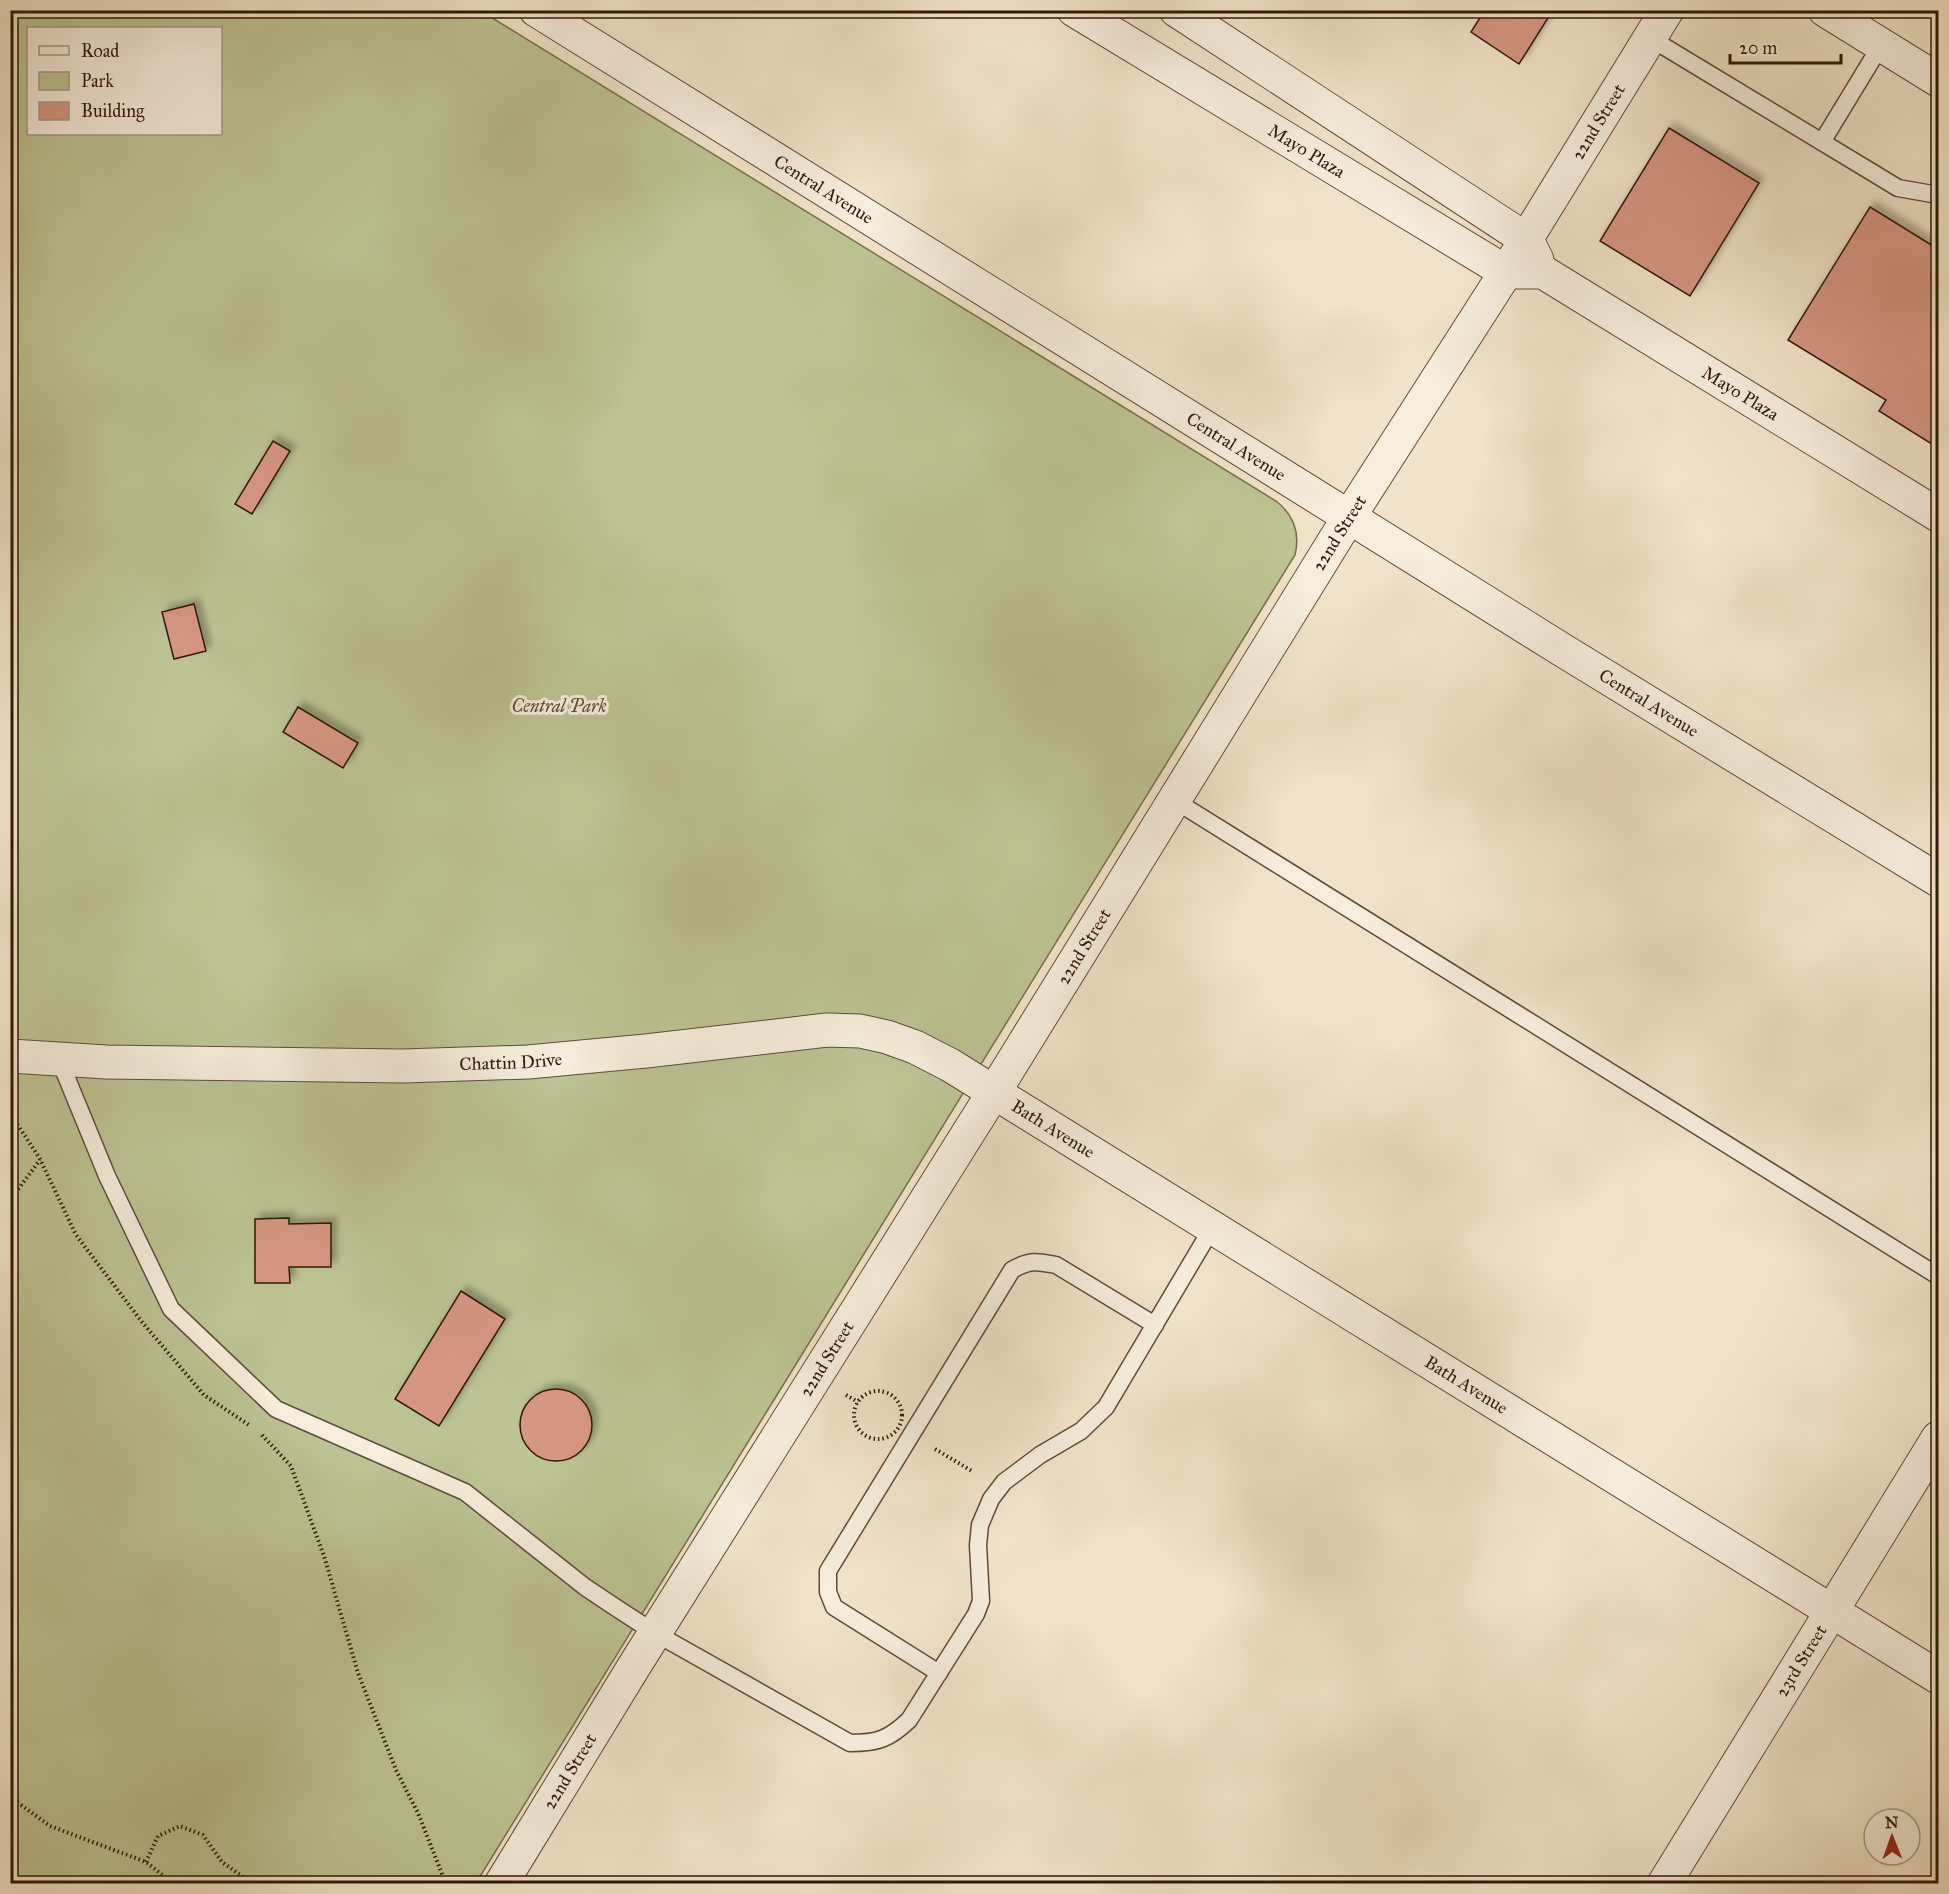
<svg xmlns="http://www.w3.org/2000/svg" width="1949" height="1894" font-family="'IM FELL Great Primer',serif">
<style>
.green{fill:#bdc394;stroke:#786d4e;stroke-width:1.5;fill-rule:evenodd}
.building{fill:#d59683;stroke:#331709;stroke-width:1.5;filter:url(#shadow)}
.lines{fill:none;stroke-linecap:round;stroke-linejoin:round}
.service-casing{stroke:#624a39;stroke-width:19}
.minor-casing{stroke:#624a39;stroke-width:35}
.tertiary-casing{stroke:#624a39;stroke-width:35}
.path{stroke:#331709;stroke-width:4;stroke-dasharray:1.5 3;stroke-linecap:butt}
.service{stroke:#f6eddc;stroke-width:16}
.minor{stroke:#f6eddc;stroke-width:33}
.tertiary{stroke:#f6eddc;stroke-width:33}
.labels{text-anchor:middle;stroke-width:6;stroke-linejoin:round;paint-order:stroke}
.street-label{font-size:18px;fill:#331709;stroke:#f6eddc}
.park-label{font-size:18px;font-style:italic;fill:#5c4b33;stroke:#f6eddc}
</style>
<defs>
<filter id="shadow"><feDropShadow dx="5.5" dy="-5.5" stdDeviation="3" flood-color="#0004"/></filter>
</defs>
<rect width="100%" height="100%" fill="#f1e3c9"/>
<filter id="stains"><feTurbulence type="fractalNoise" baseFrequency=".00333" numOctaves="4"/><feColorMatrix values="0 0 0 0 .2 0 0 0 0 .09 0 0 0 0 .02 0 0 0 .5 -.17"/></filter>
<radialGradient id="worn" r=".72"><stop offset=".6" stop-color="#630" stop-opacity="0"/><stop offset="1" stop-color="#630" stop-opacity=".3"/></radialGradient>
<path class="green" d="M11,11H481L1276,501C1294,515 1300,534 1295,555L476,1883L11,1884ZM28,28H220V134H28Z"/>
<g class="building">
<path d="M1485,10H1553L1519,64L1471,32Z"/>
<path d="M1669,128L1759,183L1690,296L1600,241Z"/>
<path d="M1870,207L1938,249V448L1879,411L1886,400L1788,340Z"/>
<path d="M273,441L290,451L252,514L235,504Z"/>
<path d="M194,604L206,651L174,659L162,612Z"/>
<path d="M298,707L358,743L343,768L283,732Z"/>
<path d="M289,1218V1224L331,1223V1267H289L290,1283H255V1219Z"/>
<path d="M461,1291L505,1319L439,1426L395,1399Z"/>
<circle cx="556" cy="1425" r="36"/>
</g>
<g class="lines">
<g class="service-casing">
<g id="service">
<path d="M1650,38L1898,188L1938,195"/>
<path d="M1822,142L1881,45"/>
<path d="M1174,800L1938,1276"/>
<path d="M59,1059L107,1176L171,1309L276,1409L465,1492L585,1587L618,1609L655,1633L850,1743C878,1743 889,1739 909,1720L976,1614L981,1601L978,1545L980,1525L991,1499L1004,1482L1040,1455L1081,1431L1106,1407L1212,1228"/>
<path d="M939,1673L834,1607L828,1592V1571L1012,1270C1029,1260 1037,1261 1056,1265L1155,1325"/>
</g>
</g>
<g class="minor-casing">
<g id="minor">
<path id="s1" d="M1074,10L1506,272H1543L1938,515"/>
<path d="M1176,10L1527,240L1537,260"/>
<path id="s2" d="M10,1056L106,1062L403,1066L528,1062L646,1051L827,1030L860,1031L887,1037L915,1047L950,1065L1938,1677"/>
<path id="s3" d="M501,1884L633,1668L1009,1068L1349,517L1506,272L1667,10"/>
<path id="s4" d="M1664,1884L1938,1438"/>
</g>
</g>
<g class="tertiary-casing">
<g id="tertiary">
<path id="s5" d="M536,10L1564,651L1938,880"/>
<path d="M1825,10L1938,80"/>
</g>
</g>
<g class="path">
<path d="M10,1113L40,1159L76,1235L142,1322L204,1395L249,1425"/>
<path d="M10,1200L40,1160"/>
<circle cx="878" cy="1415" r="24"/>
<path d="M846,1395L858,1402"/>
<path d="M262,1435L291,1466L325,1559L358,1673L396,1770L418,1813L446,1884"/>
<path d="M935,1449L972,1471"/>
<path d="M10,1797L50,1826L146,1862L174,1884"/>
<path d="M146,1862L158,1836L180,1826L203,1835L222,1862L253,1884"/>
</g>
<use href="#service" class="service"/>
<use href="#minor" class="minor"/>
<use href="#tertiary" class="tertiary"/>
</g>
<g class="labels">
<g class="street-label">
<text dy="6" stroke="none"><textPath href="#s3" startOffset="2076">22nd Street</textPath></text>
<text dy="6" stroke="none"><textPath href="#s1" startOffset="272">Mayo Plaza</textPath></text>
<text dy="6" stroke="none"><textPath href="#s5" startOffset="339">Central Avenue</textPath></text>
<text dy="6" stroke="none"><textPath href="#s1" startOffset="774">Mayo Plaza</textPath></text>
<text dy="6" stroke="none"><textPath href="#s5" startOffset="825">Central Avenue</textPath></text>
<text dy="6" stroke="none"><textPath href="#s3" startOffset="1590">22nd Street</textPath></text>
<text dy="6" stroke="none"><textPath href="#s5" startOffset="1311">Central Avenue</textPath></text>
<text dy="6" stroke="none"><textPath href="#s3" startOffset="1104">22nd Street</textPath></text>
<text dy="6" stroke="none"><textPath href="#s2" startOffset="501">Chattin Drive</textPath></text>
<text dy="6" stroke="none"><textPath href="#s2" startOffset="1070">Bath Avenue</textPath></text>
<text dy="6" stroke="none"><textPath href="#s3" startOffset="618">22nd Street</textPath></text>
<text dy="6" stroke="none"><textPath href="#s2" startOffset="1556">Bath Avenue</textPath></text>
<text dy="6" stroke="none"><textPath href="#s4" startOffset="262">23rd Street</textPath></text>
<text dy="6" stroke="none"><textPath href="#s3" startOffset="132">22nd Street</textPath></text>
</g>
<g class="park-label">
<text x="559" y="712">Central Park</text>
</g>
</g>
<rect width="1949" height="1894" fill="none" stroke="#f1e3c9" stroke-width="36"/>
<rect x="12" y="12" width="1925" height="1870" fill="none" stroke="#331709" stroke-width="3"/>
<rect x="18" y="18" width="1913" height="1858" fill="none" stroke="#331709" stroke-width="1.5"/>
<rect x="27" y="27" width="195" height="108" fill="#f6eddc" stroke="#a89788" stroke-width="1.5"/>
<rect x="39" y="46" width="30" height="9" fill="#f6eddc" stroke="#a89788" stroke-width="1.5"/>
<text x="81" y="57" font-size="18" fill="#331709">Road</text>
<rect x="39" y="72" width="30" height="18" fill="#bdc394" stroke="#a89788" stroke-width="1.5"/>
<text x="81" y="87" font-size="18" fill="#331709">Park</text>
<rect x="39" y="102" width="30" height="18" fill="#d59683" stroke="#a89788" stroke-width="1.5"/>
<text x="81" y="117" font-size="18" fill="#331709">Building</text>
<g transform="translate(1892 1837) rotate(359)"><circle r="28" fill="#f6eddc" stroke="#a89788" stroke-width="1.5"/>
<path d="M0-4.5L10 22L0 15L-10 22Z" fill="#8f2418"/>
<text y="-9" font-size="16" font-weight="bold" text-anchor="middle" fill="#331709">N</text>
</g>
<path d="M1730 54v9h111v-9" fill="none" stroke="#331709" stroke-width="3"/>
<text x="1739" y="54" font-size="18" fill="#331709" stroke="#f6eddc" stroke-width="4.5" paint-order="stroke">20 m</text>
<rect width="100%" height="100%" filter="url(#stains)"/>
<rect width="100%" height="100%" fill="url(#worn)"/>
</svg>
